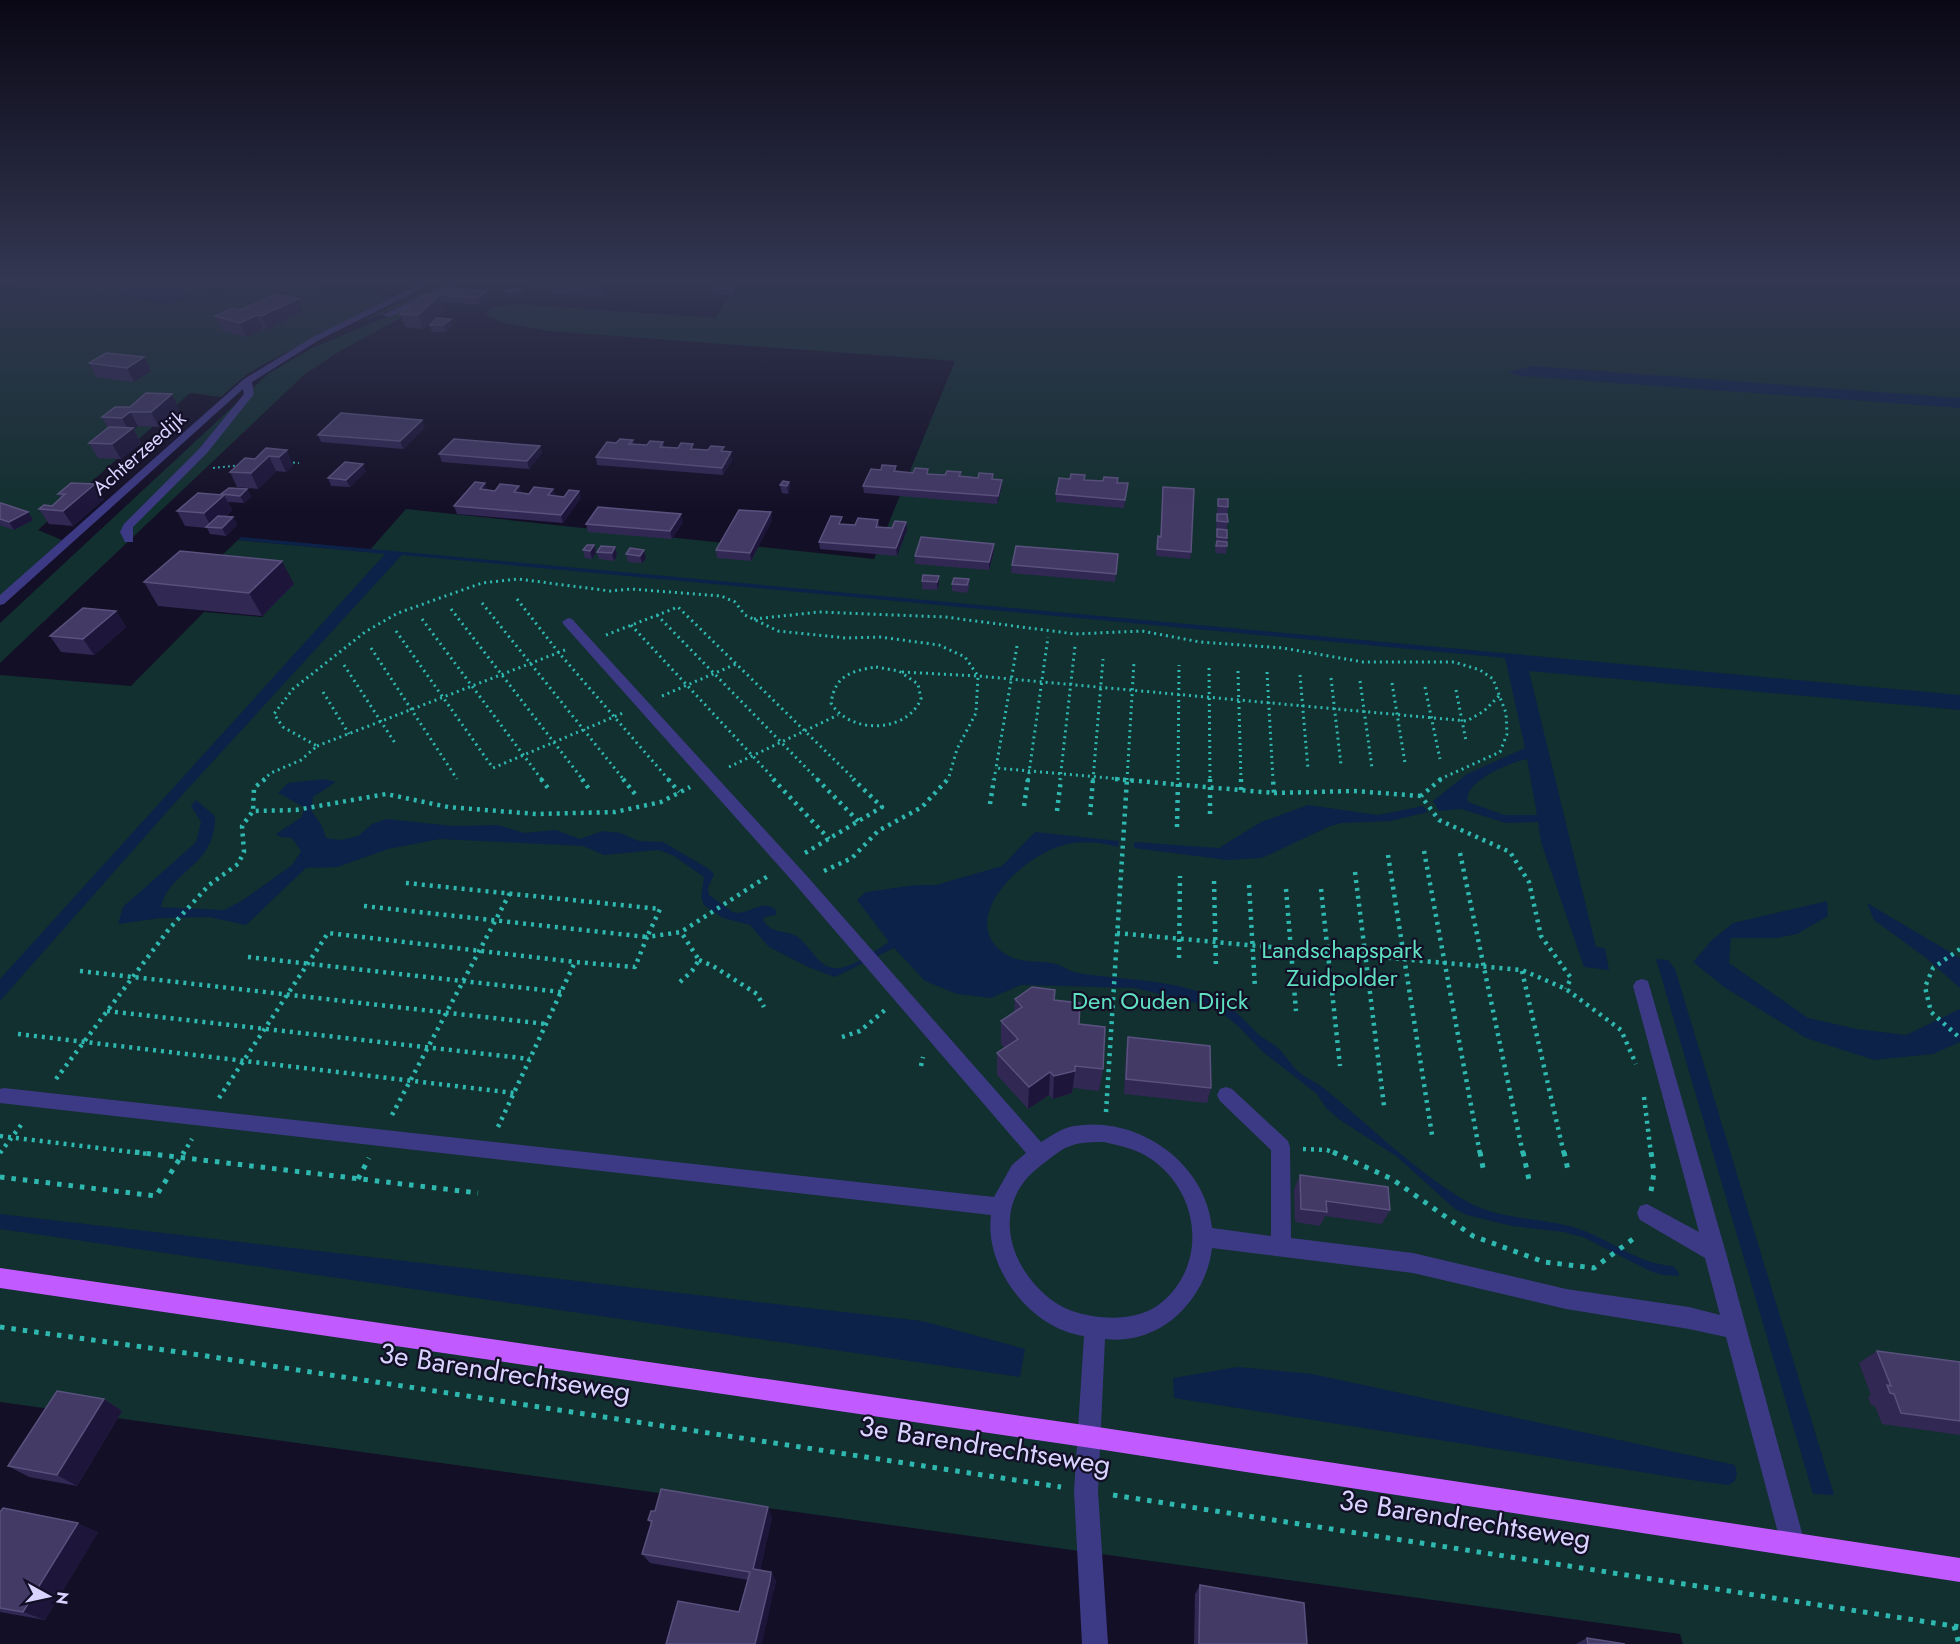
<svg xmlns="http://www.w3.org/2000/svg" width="1960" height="1644" font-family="Jost,sans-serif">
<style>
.green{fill:#12302f}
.water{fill:#0c2248;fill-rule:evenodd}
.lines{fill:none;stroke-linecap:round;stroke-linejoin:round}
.path-far3{stroke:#2fb8b0;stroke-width:2;stroke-dasharray:2 3;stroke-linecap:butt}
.path-far2{stroke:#2fb8b0;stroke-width:3;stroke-dasharray:2 4;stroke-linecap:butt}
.path-far1{stroke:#2fb8b0;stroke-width:4.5;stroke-dasharray:3 5;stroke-linecap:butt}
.path{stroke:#2fb8b0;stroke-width:5;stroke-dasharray:4.5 7;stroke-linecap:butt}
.minor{fill:#3d3a85;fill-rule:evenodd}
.major{fill:#c25bff;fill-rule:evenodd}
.wall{fill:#312854}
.shaded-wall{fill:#1d163a}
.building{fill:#433a66;stroke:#5a527e;stroke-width:1.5}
.labels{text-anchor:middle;stroke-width:4.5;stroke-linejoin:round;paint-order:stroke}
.far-street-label{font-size:20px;fill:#d9d4ff;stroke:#130f26}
.park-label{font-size:24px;fill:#5fe0c0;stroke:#130f26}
.near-street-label{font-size:28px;fill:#d9d4ff;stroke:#130f26}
</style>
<rect width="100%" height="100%" fill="#130f26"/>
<g class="green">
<path d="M333,279H368L381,295L389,299L264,364L246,375L221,397L190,393L38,530L62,540L0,597V285L120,295L162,304L181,301L195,291L210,287L304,295Z"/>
<path d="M450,279H465L403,306L359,322Z"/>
<path d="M742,279H831L984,289L989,279H1960V1644H1683L1680,1634L0,1402V675L131,686L204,612L262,617L290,586L199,577L238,540L368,552L406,509L874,559L955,361L549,331L504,323L485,314L493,307L516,304L715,318Z"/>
<path d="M411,307L419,308L340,351L304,375L0,663V623L269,373L312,348Z"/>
</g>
<g class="water">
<path d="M0,279H281L321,285L305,295L210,287L195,291L172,304L120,295L0,285Z"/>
<path d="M1532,366L1960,398V408L1520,376L1508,372Z"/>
<path d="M241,537L1960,695V710L1529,671L1596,947L1605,948L1609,970L1584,967L1541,842L1538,822L1506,823L1461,809L1439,811L1433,801L1467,774L1525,748L1505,658L402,555L173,805L0,1001V979L385,554L238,540ZM1527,759L1537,815H1504L1468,802C1462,782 1511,762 1527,759Z"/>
<path d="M324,779L336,782L313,797L311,810L322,826L326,838L341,840L358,836L372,824L386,819L453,826L498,825L524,833L556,830L580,839L603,831L620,833L639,841L663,842L709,869L714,874L708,888L709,895C715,899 729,910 733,912C749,917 761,897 776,910V915L765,917L763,920C773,936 786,928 799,938C809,946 815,959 825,965C844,977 873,951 889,942L857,900L866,892L916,885H936L1002,866L1035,832L1119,841L1118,847C1099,842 1080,840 1061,846C1022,857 955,919 1005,954C1017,963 1038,961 1052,963C1062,965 1070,972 1079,973C1125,981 1176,978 1218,1000C1235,1009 1245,1021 1258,1034C1264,1039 1272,1043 1278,1048C1286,1055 1291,1066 1300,1073C1308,1079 1317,1083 1325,1089C1371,1127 1415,1171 1466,1201C1501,1221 1542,1217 1579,1229C1611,1240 1638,1264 1673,1266L1679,1273V1276L1662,1275L1650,1271L1585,1238L1564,1232L1512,1226L1467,1215L1455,1209L1396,1156L1340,1120L1326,1108L1317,1094L1263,1052L1240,1028L1216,1008L1135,988L1021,985L991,998L957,994L925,981L894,948L835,977L808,967L769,947L750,925L723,918L704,905L701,897L704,877L674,856L659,850L604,855L583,846L440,839L388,849L338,867L306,868L246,925L209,917L161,918L118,924L123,907L196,842L201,822L191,806L196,800L215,816C216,867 170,869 161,907L224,910L243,900L292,865L301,851L292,838L280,837L276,834L302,817L304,807L278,793L288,783Z"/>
<path d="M1308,805L1378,815L1423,806L1428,812L1391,821L1341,823L1328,827L1262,858L1227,860L1134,848V842L1219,848L1261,822Z"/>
<path d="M1827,901L1828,916L1797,934L1777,938H1731L1729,963L1808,1018L1857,1029L1906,1035L1960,1009V1042L1933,1054L1874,1060L1806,1038L1724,987L1693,962L1712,940L1733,923Z"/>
<path d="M1867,903L1960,958V988L1926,958L1874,920Z"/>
<path d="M1656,959L1668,960L1675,969L1834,1495L1813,1494Z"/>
<path d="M0,1214L922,1321L1025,1349L1020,1377L0,1229Z"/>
<path d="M1237,1367L1312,1374L1735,1465L1737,1475L1734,1482L1728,1485L1691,1480L1174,1398L1173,1378Z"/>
</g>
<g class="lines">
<g class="path-far3">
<path d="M288,462L299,463"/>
<path d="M213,468L241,465"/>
</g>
<g class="path-far2">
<path d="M517,599L559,653L669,780"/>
<path d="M482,603L624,780"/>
<path d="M451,609L583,780"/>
<path d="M657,615L818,780"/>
<path d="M422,619L542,780"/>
<path d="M754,619L819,612L945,617L1075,634L1142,631L1200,642L1283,648L1363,662H1454L1480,670L1493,679L1506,713L1507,734L1500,752L1438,780"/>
<path d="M631,625L775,780"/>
<path d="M396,631L493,768L623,713"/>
<path d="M606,635L678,607L855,780"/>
<path d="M1017,646L996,768L1132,780"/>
<path d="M371,648L457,779"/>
<path d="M344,665L395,743"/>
<path d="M876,667L899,671L918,684L921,699C906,734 849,734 831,703C835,676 850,671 876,667Z"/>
<path d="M1209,668L1210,780"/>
<path d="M1238,671L1241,780"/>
<path d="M902,672L978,676L1467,721L1484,711L1500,695"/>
<path d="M1267,672L1273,780"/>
<path d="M1300,675L1308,769"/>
<path d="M1331,678L1341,765"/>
<path d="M1360,681L1372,768"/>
<path d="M1392,683L1405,763"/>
<path d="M1425,687L1440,759"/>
<path d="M1456,690L1466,741"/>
<path d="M323,692L349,734"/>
<path d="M662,696L736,664"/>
<path d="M317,746L565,650"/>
<path d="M729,767L838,715"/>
<path d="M263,780L271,773L301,760L317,746L283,727L274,714L293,689L365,632L398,613L482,583L518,579L610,591L631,589L721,596L735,602L745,615L778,631L846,638L880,637L939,645L965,657L978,676L976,713L957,749L948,780"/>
<path d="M994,780L996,768"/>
<path d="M1028,780L1048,637"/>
<path d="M1060,780L1075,646"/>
<path d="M1093,780L1103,659"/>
<path d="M1127,780L1134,662"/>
<path d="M1178,780L1179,665"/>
</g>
<g class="path-far1">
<path d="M265,779L254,788L253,811L296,810L386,794L448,807L537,814L615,812L661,802L690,787"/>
<path d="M541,779L548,788"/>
<path d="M582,779L589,789"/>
<path d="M623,779L635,794"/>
<path d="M668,779L679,792"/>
<path d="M773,779L829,839"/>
<path d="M817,779L858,821"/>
<path d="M1115,779L1274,793L1273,779"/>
<path d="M1210,779V818"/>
<path d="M1241,779V790"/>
<path d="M1441,779L1421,796L1439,820L1510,852L1529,882L1541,936L1571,978L1566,989"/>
<path d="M1274,793L1354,791L1421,796"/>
<path d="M990,804L994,779"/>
<path d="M1024,806L1028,779"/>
<path d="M1057,811L1061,779"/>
<path d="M1090,815L1093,779"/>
<path d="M1177,827L1178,779"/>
<path d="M1424,851L1480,1154"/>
<path d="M805,853L882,807L853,779"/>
<path d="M1460,853L1523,1154"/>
<path d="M1388,855L1432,1135"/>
<path d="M824,871L852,858L878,831L922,807L948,779"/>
<path d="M1355,872L1384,1106"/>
<path d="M1214,881L1216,969"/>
<path d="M1249,885L1255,988"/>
<path d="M1286,889L1296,1011"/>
<path d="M1321,889L1340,1066"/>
<path d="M364,906L647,937L660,909L406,883"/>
<path d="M1117,933L1522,970L1566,989L1621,1030L1636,1064"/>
<path d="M1960,949L1933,968L1925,987L1931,1012L1960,1038"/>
<path d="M248,957L561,992"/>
<path d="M1179,958L1180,876"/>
<path d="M699,960L713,966L757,994L764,1007"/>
<path d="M80,971L546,1024"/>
<path d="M1522,971L1564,1154"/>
<path d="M680,982L692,971L699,960L681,932"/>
<path d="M107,1011L530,1059"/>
<path d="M18,1034L514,1093"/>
<path d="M842,1037L860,1031L885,1010"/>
<path d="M921,1066L923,1057"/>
<path d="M56,1079L169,929L209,885L238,864L244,852L242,826L253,811"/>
<path d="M1644,1097L1651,1154"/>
<path d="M219,1098L328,933L575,962"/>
<path d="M1106,1112L1127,779"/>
<path d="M392,1115L510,893"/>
<path d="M498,1127L575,962L635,967L647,937L681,932L768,876"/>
<path d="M0,1136L148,1154"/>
<path d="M1303,1149L1327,1150L1337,1154"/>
<path d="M0,1153L24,1121"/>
<path d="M183,1154L192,1139"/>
</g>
<g class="path">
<path d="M135,1152L478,1193"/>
<path d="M1333,1152L1392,1179L1473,1236L1544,1262L1594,1268L1637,1236"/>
<path d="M1480,1152L1484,1173"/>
<path d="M1523,1152L1529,1180"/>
<path d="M1564,1152L1568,1170"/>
<path d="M0,1177L156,1196L184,1152"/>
<path d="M358,1179L369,1158"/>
<path d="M1651,1191L1654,1173L1651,1152"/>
<path d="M0,1327L200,1355L1061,1487"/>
<path d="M1113,1495L1960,1627"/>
<path d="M1954,1626L1959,1644"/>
</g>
<g class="minor">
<path d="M429,279H441L319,340L252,382L254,394L207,453L133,527V542H125L120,532L124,524L199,449L244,394L243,389L4,604L0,605V595L244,379L313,337Z"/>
<path d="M460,279H472L389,317L382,315Z"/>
<path d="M568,618L572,619L806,875L1041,1142C1051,1136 1062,1128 1074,1126C1138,1115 1206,1163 1212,1228L1271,1236V1150L1220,1101L1217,1095L1220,1089L1226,1087L1232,1089L1288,1141L1290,1147L1291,1238L1413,1253L1566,1289L1689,1307L1720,1315L1705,1258L1640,1220L1637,1213L1640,1206L1647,1204L1699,1232L1633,986L1636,981L1642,979L1648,981L1726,1253L1805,1544L1801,1552L1793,1556L1785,1552L1781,1544L1726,1337L1689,1329L1566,1309L1413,1273L1212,1248C1206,1300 1160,1346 1105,1339L1098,1491L1108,1644H1082L1074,1491L1084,1336C1031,1329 984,1268 991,1215L0,1103V1089L4,1088L994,1197L1012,1165L1026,1153L794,883L564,625L562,622ZM1104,1142C1121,1146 1137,1149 1151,1159C1202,1194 1208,1269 1157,1306C1140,1317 1119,1319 1100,1317C1083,1315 1067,1311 1053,1301C1008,1268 990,1205 1039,1167C1066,1146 1069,1142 1104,1142Z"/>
</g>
<path class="major" d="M0,1268L1091,1426L1960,1558V1582L1091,1448L0,1288Z"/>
</g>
<g class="wall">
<path d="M526,279H619L603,297L546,293L545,288L528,287Z"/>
<path d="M717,279L739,281L740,287L734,296L713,294L712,287L718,280Z"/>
<path d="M512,288L525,296L516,299L506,298L504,291Z"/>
<path d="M486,291L488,298L480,305L441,302L444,310L423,329L405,327L400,314L438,296V295Z"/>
<path d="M298,299L303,312L267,330L263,329L246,337L222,330L215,316Z"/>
<path d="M451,319L453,325L446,332H432L430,325Z"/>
<path d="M144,357L151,371L134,382L96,377L89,363Z"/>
<path d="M115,407L179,409L159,427L138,426L134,430L141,443L121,459L98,458L89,443L108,428L102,417Z"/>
<path d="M425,427L403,449L321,442L318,435Z"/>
<path d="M633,440L634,444L647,445L663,442L664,447L725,452L732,460L723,475L597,465L596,457L616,443Z"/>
<path d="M540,446L542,453L529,469L442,462L439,454Z"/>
<path d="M266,448L293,465L286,472L276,471L258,489L237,487L230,472L255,459Z"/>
<path d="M896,466V471L945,475L961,472V476L978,478L993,474V479L1002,480V487L997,504L864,493L863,486Z"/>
<path d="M366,471L350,487L331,486L328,478Z"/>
<path d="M1085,475L1084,480L1128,483L1124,508L1056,502V494L1070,479Z"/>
<path d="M789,482L790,489L788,494L782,493L780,485Z"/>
<path d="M1163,487L1191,552L1190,559L1156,556L1158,536L1160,537Z"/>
<path d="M247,489L251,497L244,503L228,502L232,510L225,517H233L237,525L226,536L210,534L207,528L185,526L177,511L222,495Z"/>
<path d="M553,489L555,496L581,498L563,523L457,514L454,506L488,490L529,494Z"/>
<path d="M58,494L104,499L73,526L49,524L39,509L52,506L61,498Z"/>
<path d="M1218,499L1228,507L1227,514L1228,522L1226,530L1216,529Z"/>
<path d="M0,503L28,512L33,520L14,530L0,525Z"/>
<path d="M772,520L751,561L717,558L716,550Z"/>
<path d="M878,520L879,527L892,528L906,522L907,530L897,556L820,549L819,542L843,524L855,525Z"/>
<path d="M683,522L672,539L588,532L586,524Z"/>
<path d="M1217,529L1227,538L1226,554L1215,553Z"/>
<path d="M994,544V551L989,570L915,564V556Z"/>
<path d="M594,545L596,553L592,559L585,558L583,550Z"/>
<path d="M615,547L617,555L614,561L599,559L597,552Z"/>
<path d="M630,548L646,558L642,563L628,562L626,554Z"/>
<path d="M1118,554L1115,582L1011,573L1012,565Z"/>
<path d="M939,576V584L937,590L922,589V581Z"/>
<path d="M969,579V587L967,593L952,591V584Z"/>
<path d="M144,582L294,584L262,616L158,606Z"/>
<path d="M116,611L126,627L94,655L61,652L50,636Z"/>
<path d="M1015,999L1054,1000L1079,1024L1103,1069L1099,1091L1073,1088L1072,1093L1053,1099L1049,1095L1028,1109L997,1075V1053L1005,1048L1001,1044V1021L1014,1013Z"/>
<path d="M1128,1037L1211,1088L1207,1103L1124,1094L1126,1052Z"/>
<path d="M1300,1175L1390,1210L1382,1224L1325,1216L1320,1226L1295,1222L1294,1189Z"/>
<path d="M1877,1351L1960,1362V1435L1882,1424L1875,1406L1871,1405L1868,1397L1871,1395L1859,1363Z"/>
<path d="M104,1399L122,1411L77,1486L29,1477L8,1466Z"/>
<path d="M0,1512L98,1532L45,1620L0,1612Z"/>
<path d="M772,1517L760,1570L771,1572L776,1581L774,1590L748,1580L650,1563L642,1554L651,1524L648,1520Z"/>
<path d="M1200,1585L1307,1644H1194L1195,1594Z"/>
<path d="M1587,1638L1625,1644H1576Z"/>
</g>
<g class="shaded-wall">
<path d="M604,279H619L603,297L600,283Z"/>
<path d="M739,281L740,287L734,296L733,289Z"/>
<path d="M523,290L525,296L516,299L514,292Z"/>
<path d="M486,291L488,298L480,305L478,298Z"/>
<path d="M439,296L444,310L423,329L418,315Z"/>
<path d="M298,299L303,312L267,330L261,316Z"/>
<path d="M257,315L263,329L246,337L240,323Z"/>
<path d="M451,319L453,325L446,332L443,325Z"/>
<path d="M144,357L151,371L134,382L127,368Z"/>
<path d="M172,394L179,409L159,427L151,412Z"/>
<path d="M130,412L138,426L134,430L141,443L121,459L112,444L129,431L122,418Z"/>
<path d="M422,420L425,427L403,449L400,441Z"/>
<path d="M540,446L542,453L529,469L527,461Z"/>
<path d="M287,450L293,465L286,472L279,457Z"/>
<path d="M731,452L732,460L723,475L722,468Z"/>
<path d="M269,456L276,471L258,489L251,473Z"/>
<path d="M363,464L366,471L350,487L346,480Z"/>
<path d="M1002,480V487L997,504L998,496Z"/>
<path d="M789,482L790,489L788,494L787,486Z"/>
<path d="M485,483L488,490L480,489Z"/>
<path d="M95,484L104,499L73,526L63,511Z"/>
<path d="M519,486L522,493L514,492Z"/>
<path d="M247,489L251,497L244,503L240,496Z"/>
<path d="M553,489L556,496L548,495Z"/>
<path d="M579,491L581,498L563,523L561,515Z"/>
<path d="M224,495L232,510L213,527H211L204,513Z"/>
<path d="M28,512L33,520L14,530L9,522Z"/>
<path d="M771,512L772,520L751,561L750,553Z"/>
<path d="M681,514L683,522L672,539L670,531Z"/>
<path d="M233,517L237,525L226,536L222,528Z"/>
<path d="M906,522L907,530L897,556L896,548Z"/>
<path d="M994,544V551L989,570V562Z"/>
<path d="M594,545L596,553L592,559L590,551Z"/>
<path d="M615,547L617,555L614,561L612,553Z"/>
<path d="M644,550L646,558L642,563L640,556Z"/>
<path d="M282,561L294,584L262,616L249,593Z"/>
<path d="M939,576V584L937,590V582Z"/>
<path d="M116,611L126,627L94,655L83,639Z"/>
<path d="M1075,1071L1072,1093L1053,1099L1054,1076Z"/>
<path d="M1050,1072L1049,1095L1028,1109L1029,1087Z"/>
<path d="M104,1399L122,1411L77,1486L57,1475Z"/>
<path d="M768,1507L772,1517L758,1578L753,1569Z"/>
<path d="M78,1523L98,1532L45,1620L23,1612Z"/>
<path d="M771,1572L776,1581L762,1644H755Z"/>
</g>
<g class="building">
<path d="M546,279H604L600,283Z"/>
<path d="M719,279H726L739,281L733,289L712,287Z"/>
<path d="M512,288L523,290L514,292L504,291Z"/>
<path d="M446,289L486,291L478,298L438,295Z"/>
<path d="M276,294L298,299L261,316L257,315L240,323L215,316L232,308L241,310Z"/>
<path d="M423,295L439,296L418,315L400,314Z"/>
<path d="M437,318L451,319L443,325H430Z"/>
<path d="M106,353L144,357L127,368L89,363Z"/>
<path d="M146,393L172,394L151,412H130L122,418L102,417L115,407H130Z"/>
<path d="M341,413L422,420L400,441L318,435Z"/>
<path d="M109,427L133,428L112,444L89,443Z"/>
<path d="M454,439L540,446L527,461L439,454Z"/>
<path d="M620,439L633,440L629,444L647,445L650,441L663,442L660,447L678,448L681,443L693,444L691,449L708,450L711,446L724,447L721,451L731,452L722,468L596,457L607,442L616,443Z"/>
<path d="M266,448L287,450L279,457L269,456L251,473L230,472L245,458L255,459Z"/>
<path d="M345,462L363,464L346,480L328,478Z"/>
<path d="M882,465L896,466L894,471L913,473L915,468L928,469L927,474L945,475L947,471L961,472L959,476L978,478L979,473L993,474L992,479L1002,480L998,496L863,486L871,469L881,470Z"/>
<path d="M1071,474L1085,475L1084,480L1103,481L1104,477L1118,478L1117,483H1128L1125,500L1056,494L1059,478L1070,479Z"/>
<path d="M783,481L789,482L787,486L780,485Z"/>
<path d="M475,482L485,483L480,489L495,491L500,484L519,486L514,492L529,494L534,487L553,489L548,495L564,497L569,490L579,491L561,515L454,506Z"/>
<path d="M71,483L95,484L63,511L39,509L44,505L52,506L65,494H58Z"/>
<path d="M1163,487L1194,489L1191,552L1157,549L1158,536L1161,537Z"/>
<path d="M229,488L247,489L240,496L221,494Z"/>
<path d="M198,493L224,495L204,513L177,511Z"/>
<path d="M1218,499H1228V507L1218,506Z"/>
<path d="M0,503H1L28,512L9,522L0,519Z"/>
<path d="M598,507L681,514L670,531L586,524Z"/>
<path d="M739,510L771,512L750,553L716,550Z"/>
<path d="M1217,514H1227L1228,522L1217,521Z"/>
<path d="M218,516L233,517L222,528L206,527Z"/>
<path d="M831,516L842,517L839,524L855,525L858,518L878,520L876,527L892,528L895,521L906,522L896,548L819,542Z"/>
<path d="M1217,529L1227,530V538L1217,537Z"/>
<path d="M921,537L994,544L989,562L915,556Z"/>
<path d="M1217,541L1227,542V546H1216Z"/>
<path d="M587,545H594L590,551L583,550Z"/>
<path d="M601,546L615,547L612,553L597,552Z"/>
<path d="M1016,546L1118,554L1116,574L1012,565Z"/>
<path d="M630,548L644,550L640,556L626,554Z"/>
<path d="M180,551L282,561L249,593L144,582Z"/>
<path d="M923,575L939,576L937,582L922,581Z"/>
<path d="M954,578L969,579L967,585L952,584Z"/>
<path d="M83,608L116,611L83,639L50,636Z"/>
<path d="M1032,987L1055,990L1054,1000L1080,1003L1079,1024L1105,1027L1103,1069L1075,1066V1071L1054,1076L1050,1072L1029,1087L997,1053L1018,1039L1001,1021L1022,1007L1015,999Z"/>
<path d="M1128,1037L1210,1046L1211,1088L1126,1079Z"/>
<path d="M1300,1175L1388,1187L1390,1210L1326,1201L1327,1212L1301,1209Z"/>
<path d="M1877,1351L1960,1362V1421L1901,1413L1894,1394L1890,1393L1887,1385L1891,1386Z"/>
<path d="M57,1391L104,1399L57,1475L8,1466Z"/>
<path d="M661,1489L768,1507L753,1569L771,1572L770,1581L755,1644H666L678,1601L739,1612L750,1572L642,1554L652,1521L648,1520L651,1511H655Z"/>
<path d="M3,1508L78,1523L23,1612L0,1608V1512Z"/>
<path d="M1200,1585L1304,1603L1307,1644H1199Z"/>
<path d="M1587,1638L1625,1644H1588Z"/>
</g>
<linearGradient id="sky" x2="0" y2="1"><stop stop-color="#0a0815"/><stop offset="0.55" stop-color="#333752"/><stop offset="1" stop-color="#333752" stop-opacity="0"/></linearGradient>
<rect width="1960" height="510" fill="url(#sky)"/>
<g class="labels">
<g class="far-street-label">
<text transform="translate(139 453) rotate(-41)" y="7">Achterzeedijk</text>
</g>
<g class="park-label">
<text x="1342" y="958">Landschapspark<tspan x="1342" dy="28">Zuidpolder</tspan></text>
<text x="1160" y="1009">Den Ouden Dijck</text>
</g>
<g class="near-street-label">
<text transform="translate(505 1372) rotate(9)" y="10">3e Barendrechtseweg</text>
<text transform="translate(985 1445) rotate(9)" y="10">3e Barendrechtseweg</text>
<text transform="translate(1465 1519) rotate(9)" y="10">3e Barendrechtseweg</text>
</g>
</g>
<g transform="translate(48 1596) rotate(98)" stroke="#130f26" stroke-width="4.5" paint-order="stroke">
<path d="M0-4.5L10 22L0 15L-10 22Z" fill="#d9d4ff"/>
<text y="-9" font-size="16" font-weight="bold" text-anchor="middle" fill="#d9d4ff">N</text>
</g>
</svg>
